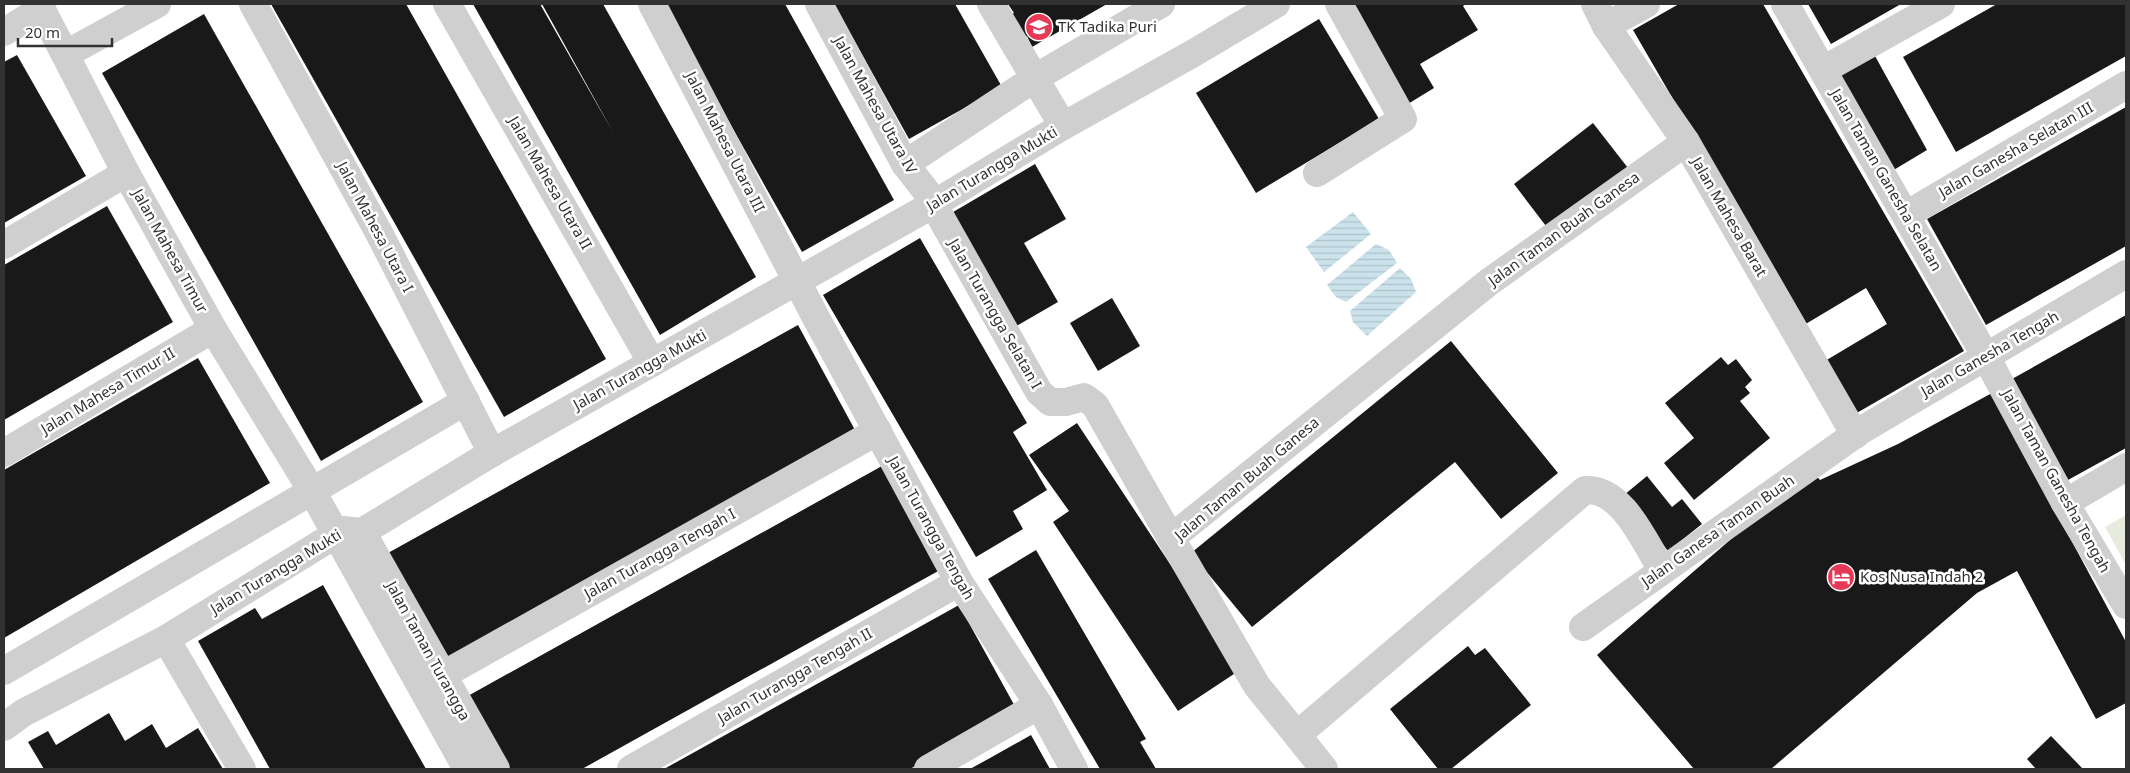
<svg xmlns="http://www.w3.org/2000/svg" width="2130" height="773" font-family="'Noto Sans',sans-serif">
<style>
.pitch{fill:#e6ebde}
.water{fill:url(#water-rules)}
.building{fill:#191919}
.lines{fill:none;stroke-linecap:round;stroke-linejoin:round}
.minor{stroke:#cfcfcf;stroke-width:28}
.labels{text-anchor:middle;stroke-width:5;stroke-linejoin:round;paint-order:stroke}
.poi-label{font-size:15px;fill:#323232;stroke:#fff;text-anchor:start}
.street-label{font-size:15px;fill:#323232;stroke:#fff}
</style>
<defs>
<pattern id="water-rules" width="6" height="5" patternUnits="userSpaceOnUse" patternTransform="scale(1.25)"><rect width="6" height="5" fill="#cbe2eb"/><path d="M0 2.5h6" fill="none" stroke="#afc2ca"/></pattern>
</defs>
<rect width="100%" height="100%" fill="#fff"/>
<path class="pitch" d="M2126,515V565L2105,527Z"/>
<g class="water">
<path d="M1353,212L1371,234L1324,272L1306,247Z"/>
<path d="M1376,244L1389,250L1397,263L1346,302L1336,297L1327,285Z"/>
<path d="M1400,268L1411,279L1416,292L1367,336L1353,322L1350,311Z"/>
</g>
<g class="building">
<path d="M271,4H406L606,359L504,417Z"/>
<path d="M473,4H540L614,134L542,4H603L756,277L660,335Z"/>
<path d="M663,4H785L894,200L802,252Z"/>
<path d="M834,4H955L1002,87L909,139Z"/>
<path d="M1008,4H1107L1032,47L1027,36L1019,41L1006,17L1014,13Z"/>
<path d="M1344,4H1466L1463,6L1478,30L1420,64L1434,88L1403,107Z"/>
<path d="M1679,4H1763L1964,351L1855,414L1825,361L1887,324L1866,288L1804,325L1633,30Z"/>
<path d="M1808,4H1901L1831,44Z"/>
<path d="M1997,4H2126V56L1956,152L1903,57Z"/>
<path d="M204,14L423,402L321,461L102,73Z"/>
<path d="M1319,19L1379,119L1256,193L1196,93Z"/>
<path d="M17,55L86,176L4,223V62Z"/>
<path d="M1875,56L1927,150L1892,171L1839,76Z"/>
<path d="M2126,107V246L1986,325L1927,219Z"/>
<path d="M1593,123L1628,168L1549,230L1514,184Z"/>
<path d="M1035,164L1066,219L1024,243L1058,302L1013,328L948,215Z"/>
<path d="M107,206L173,322L4,420V265Z"/>
<path d="M920,238L1027,423L1013,432L1047,490L1013,511L1023,529L976,557L823,295Z"/>
<path d="M1112,298L1140,346L1098,371L1070,323Z"/>
<path d="M2126,315V448L2068,480L2012,379Z"/>
<path d="M798,325L855,430L446,658L388,553Z"/>
<path d="M1451,341L1558,473L1501,519L1455,462L1252,627L1191,553Z"/>
<path d="M1721,357L1728,365L1736,359L1752,380L1745,387L1750,393L1740,401L1770,438L1694,500L1664,463L1694,438L1665,403Z"/>
<path d="M198,358L270,483L4,638V470Z"/>
<path d="M1992,393L2126,642V703L2096,719L2017,571L1977,593L1771,769H1694L1597,655L1811,470L1820,480L1898,444Z"/>
<path d="M1077,423L1240,670L1178,711L1053,522L1069,511L1029,455Z"/>
<path d="M882,466L940,570L582,769H505L466,697Z"/>
<path d="M1647,476L1672,507L1682,499L1702,524L1668,551L1624,495Z"/>
<path d="M1036,550L1146,739L1140,742L1156,769H1100L988,579Z"/>
<path d="M323,585L383,693L426,769H270L198,641L255,608L262,619Z"/>
<path d="M959,605L1017,710L910,769H664Z"/>
<path d="M1468,646L1475,655L1485,648L1531,705L1451,769H1438L1390,709Z"/>
<path d="M109,713L125,741L152,724L166,748L198,728L223,769H44L28,742L48,731L56,745Z"/>
<path d="M1031,735L1050,769H970L990,758Z"/>
<path d="M2051,736L2083,769H2036L2027,759Z"/>
</g>
<g class="lines">
<g class="minor">
<path d="M39,4L126,173L213,329L312,491L467,769"/>
<path d="M253,4L378,231L492,453"/>
<path d="M447,4L652,363"/>
<path d="M652,4L814,314L959,582L1039,705L1074,769"/>
<path d="M819,4L905,164L926,191L1039,392L1050,402H1066L1084,397L1095,405L1171,538"/>
<path d="M991,4L1063,126"/>
<path d="M1595,4L1606,26L1686,142L1855,435"/>
<path d="M1785,4L1986,357L2065,503L2126,605"/>
<path d="M1606,26L1646,4"/>
<path d="M4,32L42,9"/>
<path d="M66,54L157,4"/>
<path d="M1823,70L1941,4"/>
<path d="M905,164L1035,78L1161,4"/>
<path d="M1317,173L1403,119L1339,4"/>
<path d="M1906,215L2126,85"/>
<path d="M4,245L126,173"/>
<path d="M4,453L213,329"/>
<path d="M2065,503L2126,467"/>
<path d="M362,532L496,769"/>
<path d="M1662,570C1645,543 1622,487 1585,490L1297,735L1257,686L1171,538L1489,282L1686,142"/>
<path d="M1583,627L1860,431L2126,274"/>
<path d="M166,639L242,769"/>
<path d="M4,671L466,401"/>
<path d="M441,676L878,431"/>
<path d="M4,727L23,713L166,639L343,530L362,532L492,453L932,205L1063,126L1192,54L1276,4"/>
<path d="M1297,735L1324,769"/>
<path d="M631,769L959,582"/>
<path d="M928,769L1039,705"/>
</g>
</g>
<defs>
<g id="school-disc" transform="scale(1.4375)"><circle r="9.5" fill="#e53955" stroke="#fff"/><path d="M0-5L7-2L0 1L-7-2ZM-4 1L0 2.5L4 1V4Q0 6-4 4Z" fill="#fff"/></g>
<g id="hotel-disc" transform="scale(1.4375)"><circle r="9.5" fill="#e53955" stroke="#fff"/><path d="M-6-4.5h1.5V1H6V5H4.5V3h-9V5H-6ZM-4 0a1.8 1.8 0 1 1 3.6 0ZM.5 0V-2.5h3Q6-2.5 6 0Z" fill="#fff"/></g>
</defs>
<g fill-rule="evenodd">
<use href="#school-disc" x="1039" y="27"/>
<use href="#hotel-disc" x="1841" y="577"/>
</g>
<g class="labels">
<g class="poi-label">
<text x="1058" y="32">TK Tadika Puri</text>
<text x="1860" y="582">Kos Nusa Indah 2</text>
</g>
<g class="street-label">
<text transform="translate(875 105) rotate(61)" y="5">Jalan Mahesa Utara IV</text>
<text transform="translate(725 142) rotate(63)" y="5">Jalan Mahesa Utara III</text>
<text transform="translate(2016 150) rotate(-30)" y="5">Jalan Ganesha Selatan III</text>
<text transform="translate(992 169) rotate(-31)" y="5">Jalan Turangga Mukti</text>
<text transform="translate(1886 180) rotate(60)" y="5">Jalan Taman Ganesha Selatan</text>
<text transform="translate(550 183) rotate(60)" y="5">Jalan Mahesa Utara II</text>
<text transform="translate(1729 217) rotate(60)" y="5">Jalan Mahesa Barat</text>
<text transform="translate(375 227) rotate(62)" y="5">Jalan Mahesa Utara I</text>
<text transform="translate(1564 229) rotate(-36)" y="5">Jalan Taman Buah Ganesa</text>
<text transform="translate(170 251) rotate(61)" y="5">Jalan Mahesa Timur</text>
<text transform="translate(995 314) rotate(60)" y="5">Jalan Turangga Selatan I</text>
<text transform="translate(1990 354) rotate(-30)" y="5">Jalan Ganesha Tengah</text>
<text transform="translate(640 370) rotate(-29)" y="5">Jalan Turangga Mukti</text>
<text transform="translate(108 391) rotate(-31)" y="5">Jalan Mahesa Timur II</text>
<text transform="translate(1247 479) rotate(-40)" y="5">Jalan Taman Buah Ganesa</text>
<text transform="translate(2056 481) rotate(61)" y="5">Jalan Taman Ganesha Tengah</text>
<text transform="translate(931 528) rotate(61)" y="5">Jalan Turangga Tengah</text>
<text transform="translate(1718 531) rotate(-35)" y="5">Jalan Ganesa Taman Buah</text>
<text transform="translate(660 554) rotate(-29)" y="5">Jalan Turangga Tengah I</text>
<text transform="translate(276 572) rotate(-31)" y="5">Jalan Turangga Mukti</text>
<text transform="translate(428 651) rotate(61)" y="5">Jalan Taman Turangga</text>
<text transform="translate(795 676) rotate(-30)" y="5">Jalan Turangga Tengah II</text>
</g>
</g>
<rect width="2130" height="773" fill="none" stroke="#323232" stroke-width="10"/>
<path d="M18 38v8h94v-8" fill="none" stroke="#323232" stroke-width="2.5"/>
<text x="25" y="38" font-size="15" fill="#323232" stroke="#ffffff" stroke-width="4" paint-order="stroke">20 m</text>
</svg>
